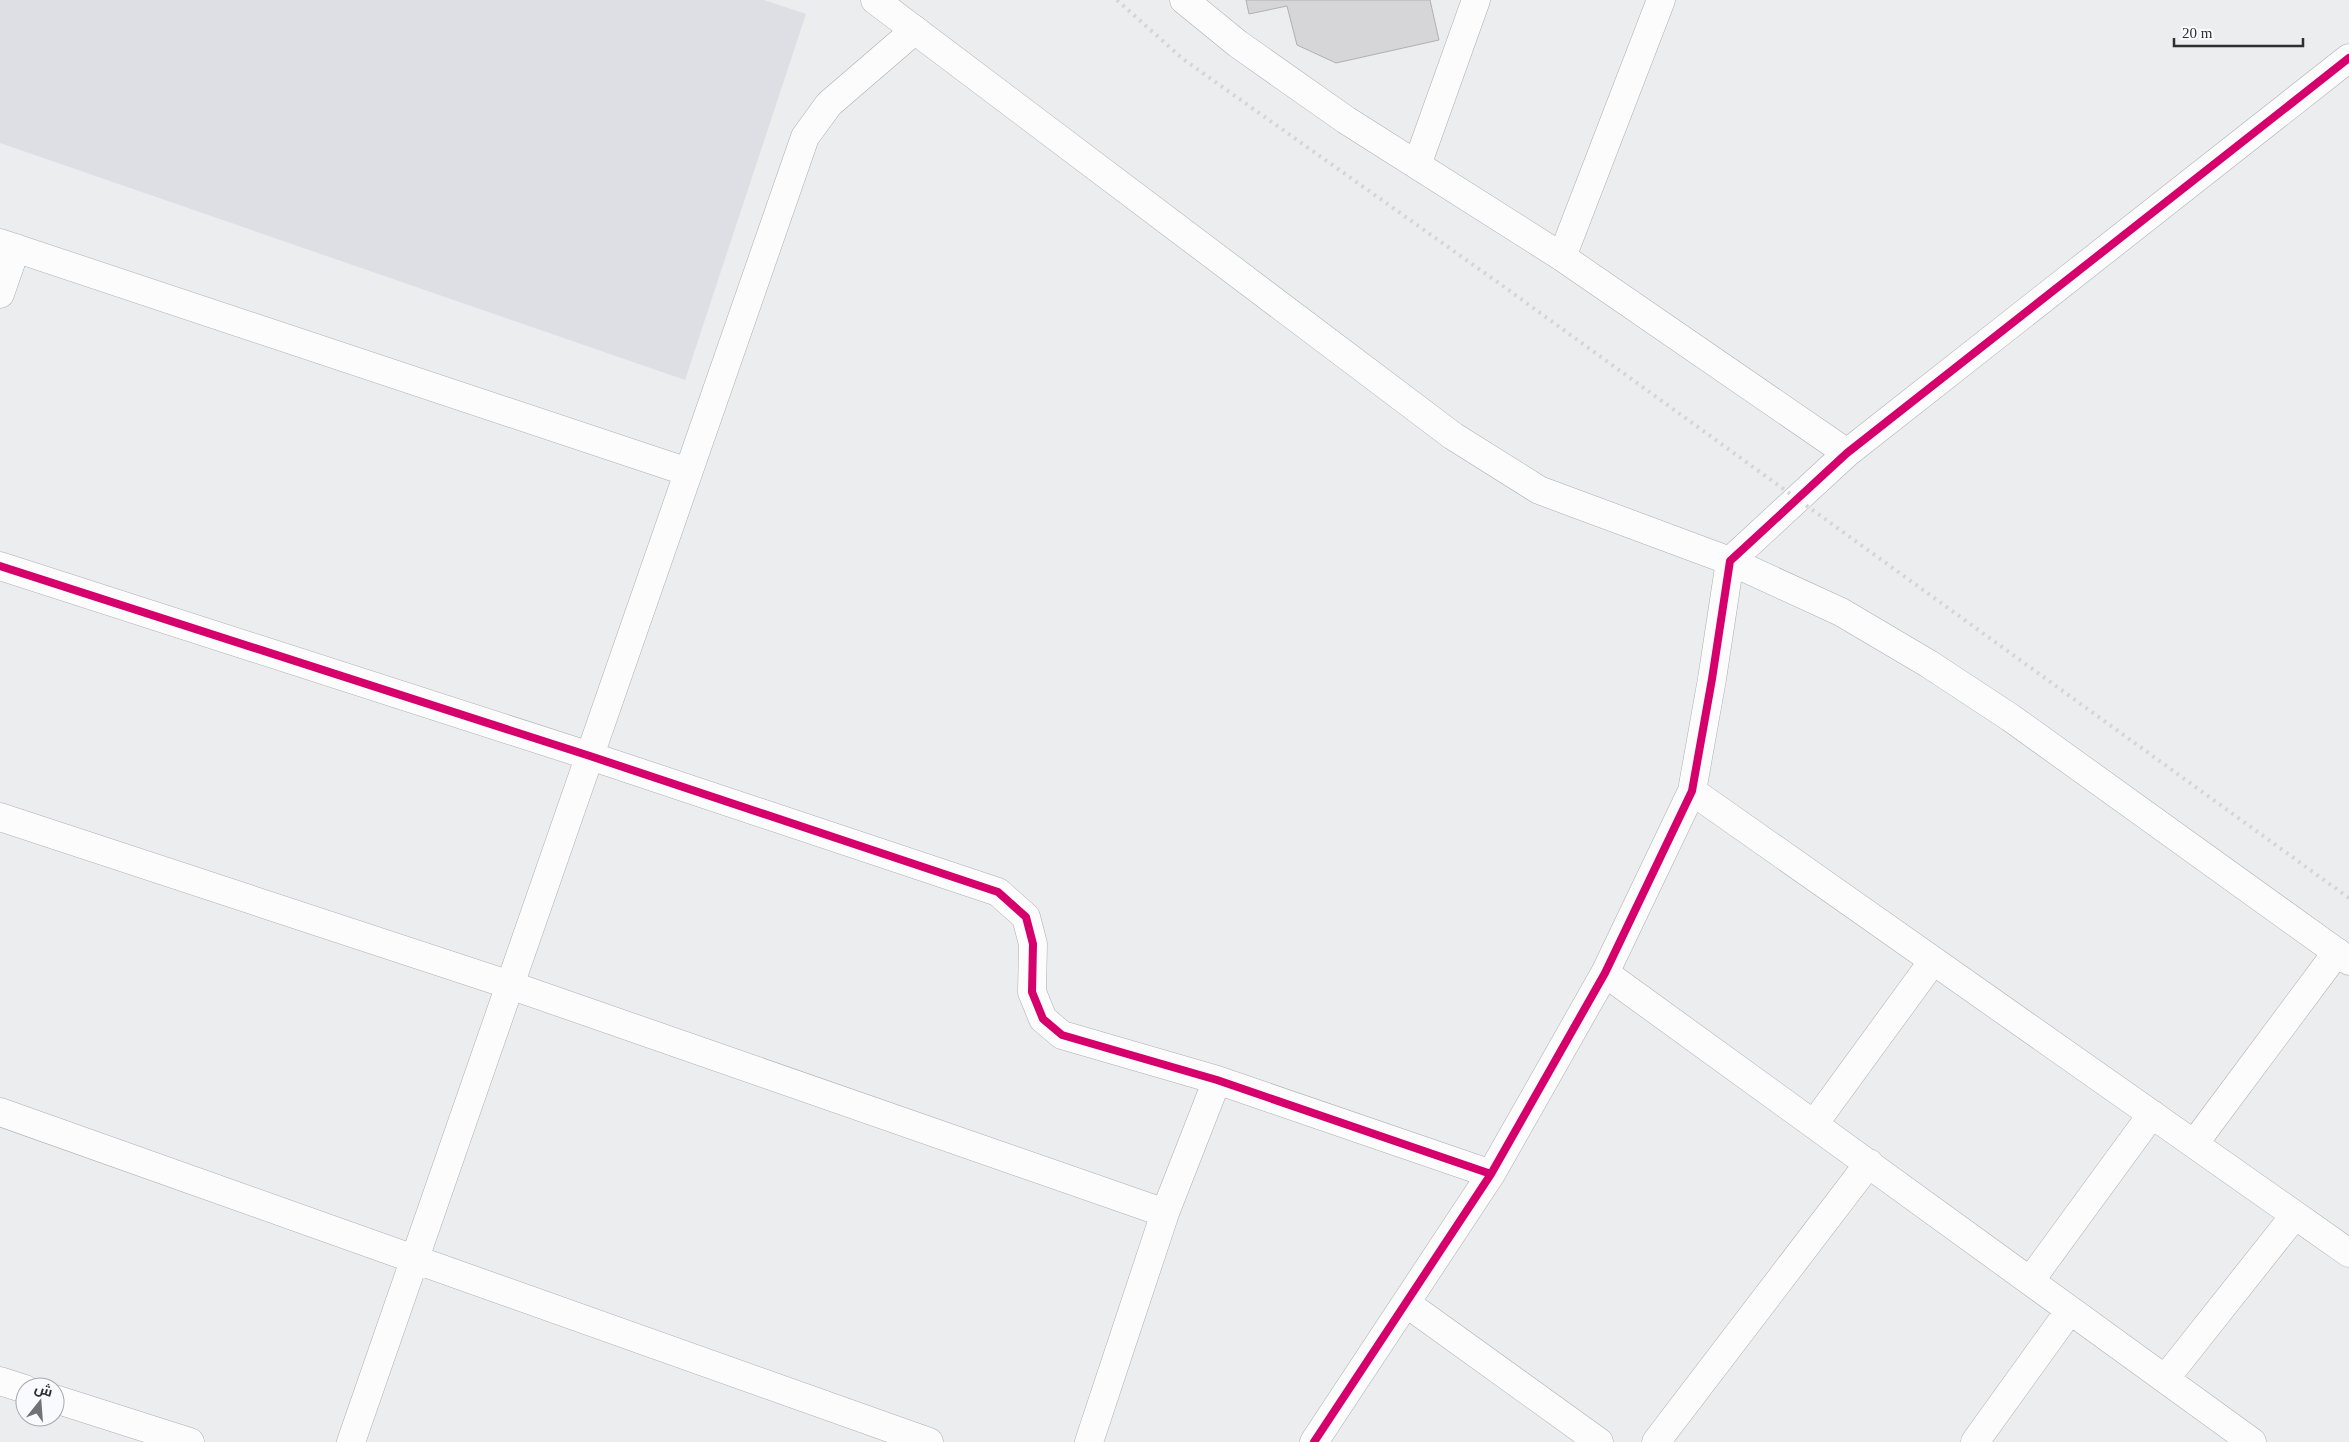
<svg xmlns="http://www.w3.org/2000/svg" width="2349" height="1442" viewBox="0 0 2349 1442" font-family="'Times New Roman',Cairo,serif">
	<rect width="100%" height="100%" fill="#ecedef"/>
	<path fill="#dddfe5" d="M0,0H764L806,14L685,380L0,143Z"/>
	<path fill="#d6d6d8" stroke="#b0b0b1" d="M1246,0H1430L1439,40L1336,63L1297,45L1287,6L1249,14Z"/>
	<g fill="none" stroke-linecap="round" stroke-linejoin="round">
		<defs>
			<path id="minor" d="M1184,0L1238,44L1346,120L1562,257L1847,453
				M1417,165L1476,0
				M0,243L688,472
				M1562,257L1661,0
				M0,294L16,248
				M0,566L590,756L998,892L1026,917L1033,944L1032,992L1043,1019L1062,1035L1217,1080L1491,1174
				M1692,791L2349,1253
				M0,817L510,985L1165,1213
				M1605,973L2252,1442
				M0,1112L929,1442
				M1814,1124L1933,961
				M2194,1144L2337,952
				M2030,1281L2152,1114
				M1406,1303L1599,1442
				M2165,1379L2295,1215
				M0,1381L25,1389
				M55,1399L190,1442
				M351,1442L805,137L829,104L915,30
				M1089,1442L1165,1213L1217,1080
				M1314,1442L1491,1174L1605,973L1692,791L1712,679L1730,561L1847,453L2349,58
				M1656,1442L1869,1163
				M1975,1442L2070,1310"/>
			<path id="major" d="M875,0L1453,436L1539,490L1730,561L1841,612L1929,664L2011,718L2349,961"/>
		</defs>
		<use href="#minor" stroke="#adaeb0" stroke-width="29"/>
		<use href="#major" stroke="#adaeb0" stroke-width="29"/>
		<use href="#minor" stroke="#fcfcfd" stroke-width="28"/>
		<use href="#major" stroke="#fcfcfd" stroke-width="28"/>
		<path stroke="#d4d5d6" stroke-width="4" stroke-dasharray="2.5 5" stroke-linecap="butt" d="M1117,0L1183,59L1496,281L2349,898"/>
		<defs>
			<path id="cycleway" d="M0,566L590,756L998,892L1026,917L1033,944L1032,992L1043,1019L1062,1035L1217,1080L1491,1174
				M1314,1442L1491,1174L1605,973L1692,791L1712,679L1730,561L1847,453L2349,58"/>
		</defs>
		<use href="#cycleway" stroke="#f8fafe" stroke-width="11"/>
		<use href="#cycleway" stroke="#d6006c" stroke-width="8"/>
	</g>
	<g transform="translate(40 1402) rotate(17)"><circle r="24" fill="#f8fafe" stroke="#a7a9ac"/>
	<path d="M0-4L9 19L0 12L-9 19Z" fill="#707273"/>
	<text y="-8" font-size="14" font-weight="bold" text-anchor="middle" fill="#2e2f30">ش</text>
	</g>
	<path d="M2174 38v8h129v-8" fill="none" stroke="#2e2f30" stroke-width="2.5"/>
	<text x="2182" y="38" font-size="15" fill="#2e2f30" stroke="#f8fafe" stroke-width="4" paint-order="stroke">20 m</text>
</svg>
